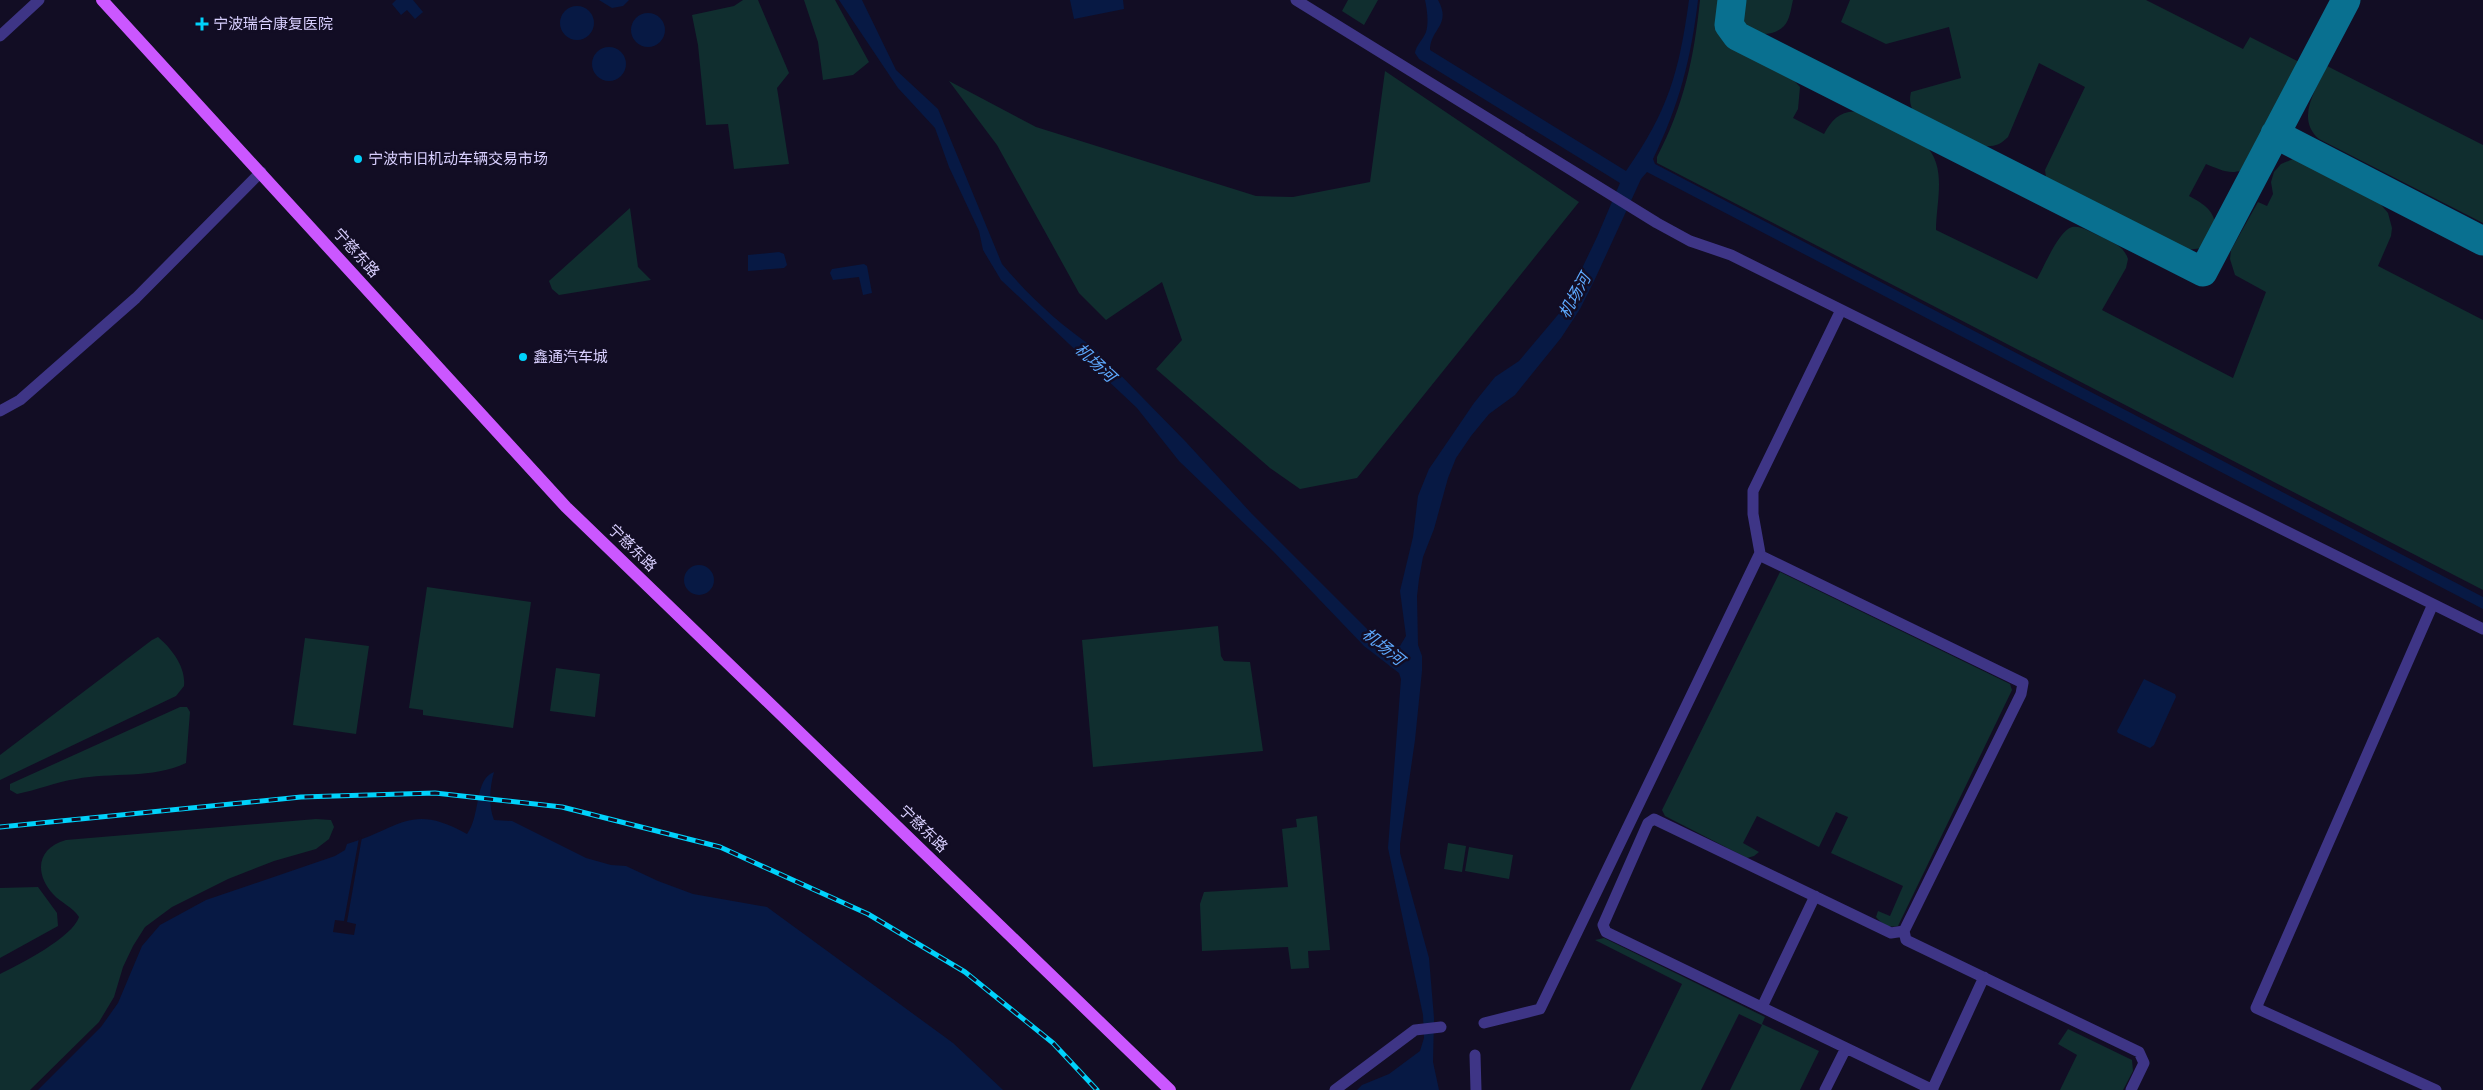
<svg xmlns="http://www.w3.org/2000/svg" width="2483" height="1090" viewBox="0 0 2483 1090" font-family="'Alegreya Sans','Noto Sans SC',sans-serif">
	<rect width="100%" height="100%" fill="#120d24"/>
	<path fill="#102e2f" d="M743,0H758L789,73L777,88L789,164L734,169L728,124L706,125L698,45L692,15L734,6Z
		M804,0H835L869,62L853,75L823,80L818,42Z
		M1348,0H1378L1364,25L1342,11Z
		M1700,0H1720C1710,64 1771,51 1800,87L1798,109L1793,118L1824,134C1832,119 1842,109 1860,112L1924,144C1948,166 1936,201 1936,230L2037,279C2044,267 2059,230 2072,227C2081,225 2094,234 2102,237C2113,243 2124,246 2128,259L2126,268L2102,310L2233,378L2266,292L2235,275L2230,259L2231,250L2258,202L2267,206L2273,194L2271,182L2274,172L2281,164L2293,159L2309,160L2372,194L2388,213L2392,228L2391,236L2378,266L2483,320V590L1657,163V157C1684,105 1694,58 1700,0Z
		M1741,0H1793C1791,8 1790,20 1784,26C1771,39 1742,37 1739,16C1738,11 1740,5 1741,0Z
		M1850,0H2146L2243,49L2250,37L2301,63L2250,165C2235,178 2221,170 2206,164L2189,196C2206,205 2218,213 2215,235L2203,248L2186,250L2054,183L2046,177L2045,170L2085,87L2039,63L2008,137C2000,145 1994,147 1983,146L1915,114C1910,106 1909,101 1911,92L1961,78L1949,27L1886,44L1841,22Z
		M2327,66L2483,145V223L2319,139C2295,118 2316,90 2327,66Z
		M1385,71L1579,202L1357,478L1300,489L1270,468L1156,369L1182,340L1162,282L1106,320L1079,293L997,145L949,81L1036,127L1256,196L1293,197L1370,182Z
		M630,208L638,267L651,280L559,295L552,289L549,281Z
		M1780,572L2010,684L2012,690L1898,926C1888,928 1883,925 1876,917L1878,911L1890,916L1903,886L1831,853L1848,817L1836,812L1819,847L1757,816L1743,843L1759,852L1754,856L1747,858L1665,816L1662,810Z
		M427,587L531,602L513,728L423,715V710L409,708Z
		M1218,626L1221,656L1224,661L1250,662L1263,751L1093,767L1082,640Z
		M158,637C172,649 186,667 184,686L176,696L0,780V755L152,640Z
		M305,638L369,646L356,734L293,725Z
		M556,668L600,674L595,717L550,711Z
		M180,707H187L190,712L186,763C153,779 111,772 76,779C56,782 37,790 17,794L10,790V784Z
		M1317,816L1330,950L1308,951L1309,968L1291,969L1288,947L1202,951L1200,904L1204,892L1288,887L1282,829L1297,827L1296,819Z
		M316,819L331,820L334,827L329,839L316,849L274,861L228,879L172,907L145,927L133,946L123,967L114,997L99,1022L30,1090H0V974C19,965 73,937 79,917C73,907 61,903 53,894C34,873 37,848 66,840Z
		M1448,843L1466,846L1462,872L1444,869Z
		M1469,847L1513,855L1509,879L1465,871Z
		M38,887L57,913L58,926L0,958V888Z
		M1604,938L1765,1017L1762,1024L1819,1051L1800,1090H1730L1762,1025L1739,1014L1701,1090H1630L1682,984L1595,940Z
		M2068,1029L2132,1060L2133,1071L2123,1090H2060L2077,1055L2058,1044Z"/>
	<path fill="#071944" d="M396,0H413L423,12L415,19L407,10L401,15L392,4Z
		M599,0H629L623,6L612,8Z
		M839,0H862L896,70L938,109L1002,264C1029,296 1059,324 1093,347L1186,442L1252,514L1374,636L1392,647L1400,646L1406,636L1400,591L1413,537L1418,496L1429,469L1474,403L1495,377L1519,361L1562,310L1597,237L1620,183L1419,59L1415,53C1416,45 1423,40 1426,32C1429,23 1427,9 1425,0H1438C1452,25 1430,29 1430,50L1626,171C1668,111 1679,73 1689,0H1698C1691,59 1679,106 1653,159L1655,164L2483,597V609L1647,172L1641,179L1595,279L1580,309L1561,338L1515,395L1489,414L1471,436L1456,458L1448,478L1434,529L1423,557L1419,579L1417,596L1418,645L1422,656V671L1415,740L1400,844V853L1429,958L1434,1018L1433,1062L1439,1090H1357L1362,1085L1389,1074L1420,1051L1424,1038L1423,1015L1388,848L1401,679L1399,673L1364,646L1273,551L1179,461L1137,408L1001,280L983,250L979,231L949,167L935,128L898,88Z
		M1070,0H1123L1124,9L1074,19Z
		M560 23a17 17 0 1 1 34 0a17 17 0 1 1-34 0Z
		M631 30a17 17 0 1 1 34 0a17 17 0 1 1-34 0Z
		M592 64a17 17 0 1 1 34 0a17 17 0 1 1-34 0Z
		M779,252L784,254L787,265L784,268L748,271V255Z
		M864,264L867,266L872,293L863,295L859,277L833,280L830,273L832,269Z
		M684 580a15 15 0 1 1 30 0a15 15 0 1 1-30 0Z
		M2144,679L2175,694L2176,697L2154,745L2150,748L2118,733L2117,731Z
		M494,772C490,786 488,805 494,820L512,821L586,858L611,865L626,866L658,881L693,894L767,907L953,1043L1003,1090H38L101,1027L118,1003L142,946L160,925L206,900L335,856L345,850L347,844C400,829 410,802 467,834C481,815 474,779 494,772Z"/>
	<path fill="#120d24" d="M362,837L347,922L356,924L354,935L333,932L335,920L344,921L359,838Z"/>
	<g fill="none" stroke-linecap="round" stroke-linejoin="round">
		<path stroke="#097090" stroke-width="29" d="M1732,0L1729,25L1737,36L2203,272L2346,0
			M2275,134L2483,241"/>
		<path stroke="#3e3586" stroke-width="11" d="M1296,0L1657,223L1690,241L1731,255L2483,629
			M0,36L39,0
			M0,411L20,400L136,298L261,172
			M1759,555L2023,683L2021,694L1904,931L1906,940L2139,1052L2144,1063L2131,1090
			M2433,604L2256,1008L2436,1090
			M1904,931L1891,933L1654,819L1648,823L1603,925L1606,932L1933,1090
			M1762,1007L1815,896
			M1484,1023L1540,1009L1760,553L1753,514V491L1841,310
			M1475,1055L1476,1090
			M1335,1090L1415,1030L1441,1027
			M1825,1090L1846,1048
			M1932,1090L1984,977"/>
		<path stroke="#cb57ff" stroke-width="12" d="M102,0L566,507L1170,1090"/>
		<defs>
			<path id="rail" d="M0,827L301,797L435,793L562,807L720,847L868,914L965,972L1053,1043L1097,1090"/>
		</defs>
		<use href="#rail" stroke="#00d2fb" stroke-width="5"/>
		<use href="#rail" stroke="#120d24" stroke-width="3" stroke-dasharray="9" stroke-linecap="butt"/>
	</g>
	<g fill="#00d2fb" stroke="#120d24" stroke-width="2">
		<path d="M199.5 16.5h5v5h5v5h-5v5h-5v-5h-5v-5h5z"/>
		<circle cx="358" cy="159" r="5"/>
		<circle cx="523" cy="357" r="5"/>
	</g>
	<g text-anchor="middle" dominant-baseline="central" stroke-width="5" stroke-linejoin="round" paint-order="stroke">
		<g font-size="15" fill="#d9d0ff" stroke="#120d24" text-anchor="start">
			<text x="213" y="24">宁波瑞合康复医院</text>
			<text x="368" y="159">宁波市旧机动车辆交易市场</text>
			<text x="533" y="357">鑫通汽车城</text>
		</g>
		<g font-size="15" fill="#d9d0ff" stroke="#120d24">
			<text transform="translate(356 253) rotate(48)">宁慈东路</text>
			<text transform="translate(632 548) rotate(44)">宁慈东路</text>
			<text transform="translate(923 829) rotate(44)">宁慈东路</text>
		</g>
		<g font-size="16" font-style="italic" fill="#5eaaff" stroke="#120d24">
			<text transform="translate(1575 296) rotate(-61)">机场河</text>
			<text transform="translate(1095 363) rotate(43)">机场河</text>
			<text transform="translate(1383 647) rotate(39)">机场河</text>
		</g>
	</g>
</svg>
